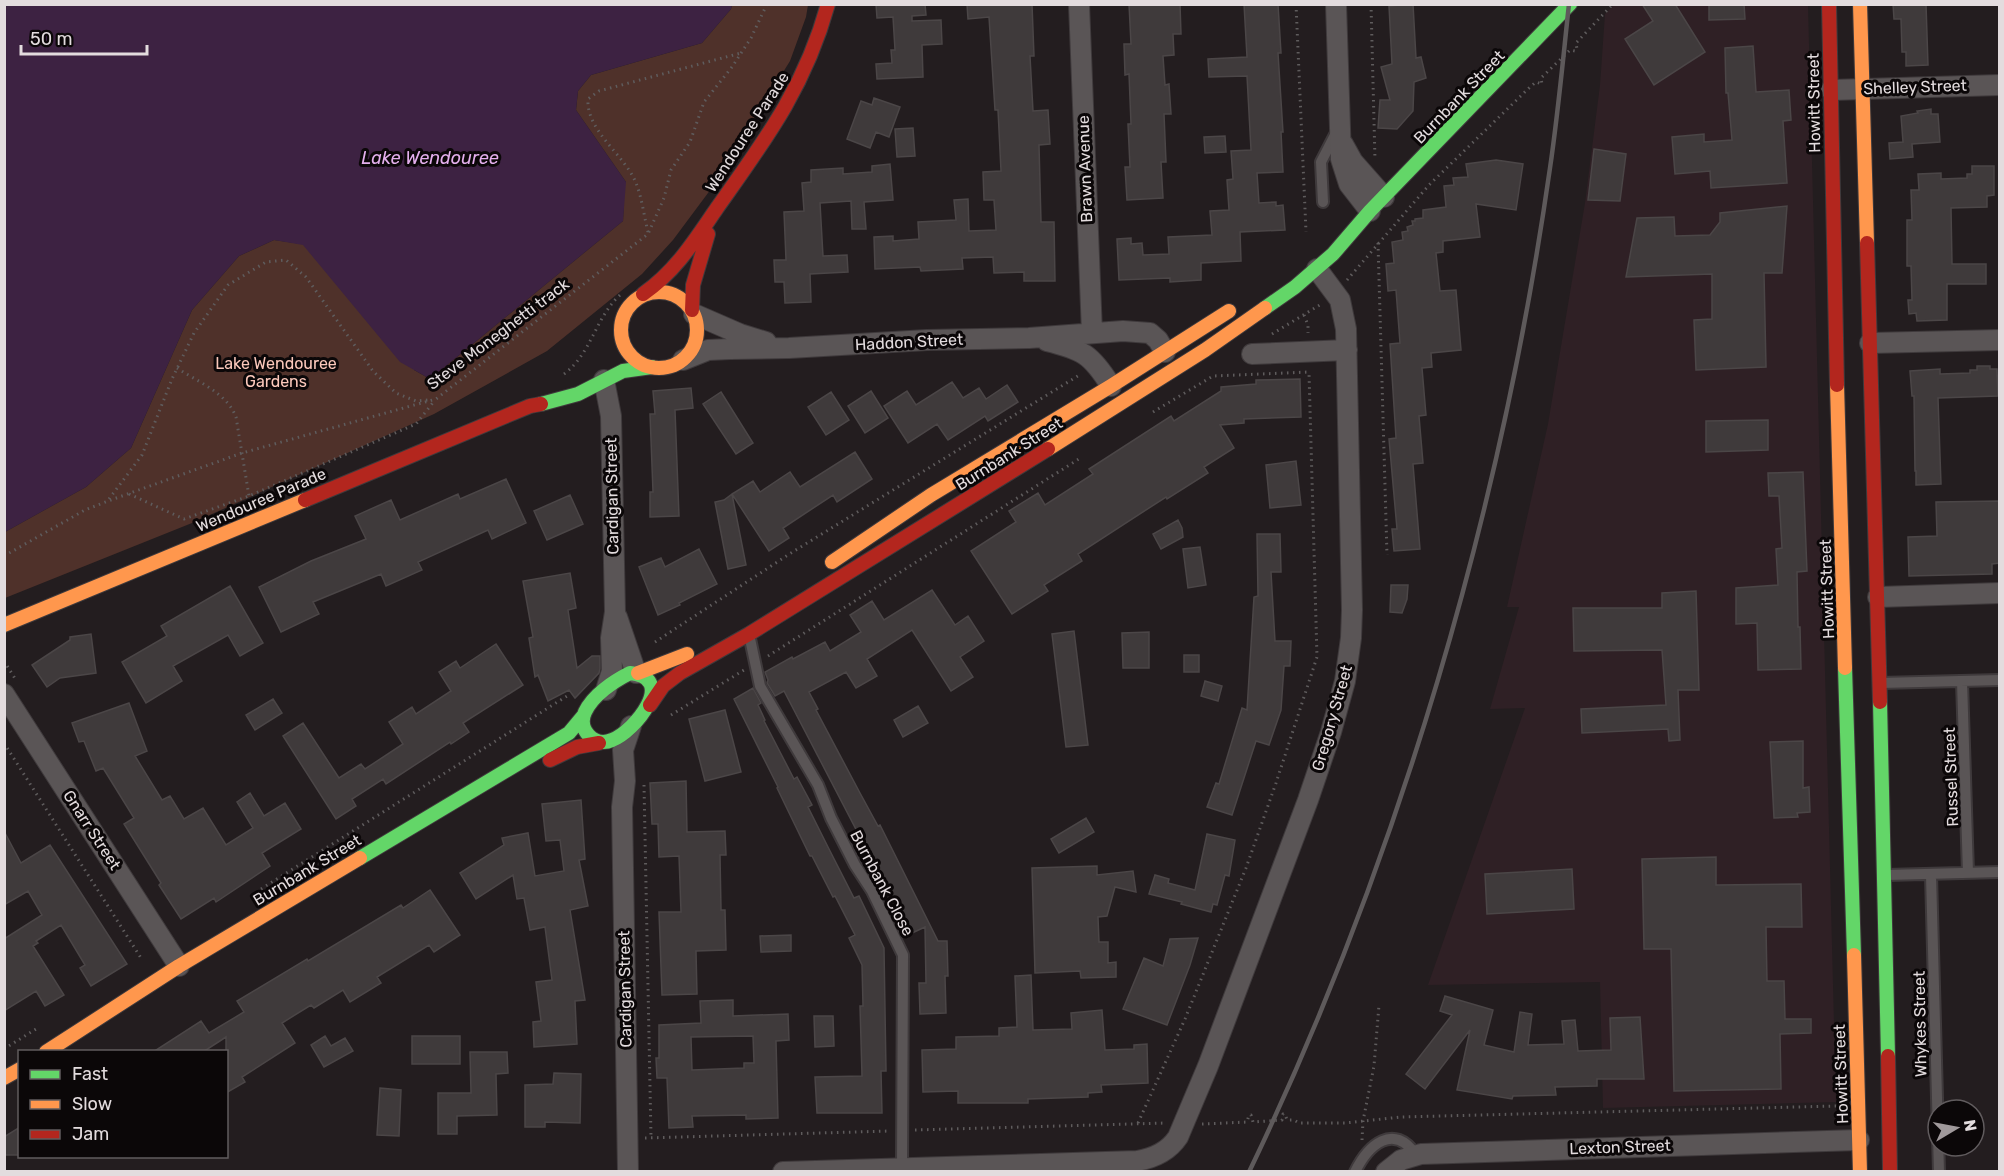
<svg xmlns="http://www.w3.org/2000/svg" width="2004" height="1176" viewBox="0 0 2004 1176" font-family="Rubik,sans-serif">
	<rect width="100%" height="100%" fill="#231d1f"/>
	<path fill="#2f2025" d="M1615,4L1808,5L1836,1102L1603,1108L1600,982L1428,985L1525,708L1490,709L1519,607H1507L1548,424L1585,203L1600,85L1605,14Z"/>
	<path fill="#4f312a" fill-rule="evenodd" d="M732,5H808L806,17L790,61L708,193L673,240L642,274L547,351L434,414L192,523L5,598V532L86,487L131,448L192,310L239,256L274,240L301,244L626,182L576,110L578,91L591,75L702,43L731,9ZM624,201L623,221L430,379L414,370Z"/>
	<path fill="#3d2242" d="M5,4H732V5L731,9L702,43L591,75L578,91L576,110L626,182L623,221L430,379L400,362L303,245L274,240L239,256L192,310L131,448L86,487L5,532Z"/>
	<path fill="#3f3a3b" stroke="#4b4647" stroke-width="1.5" fill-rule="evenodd" d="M876,4H925L926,15L912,16V21L941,20L942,44L922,45L923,77L877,79L876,64L892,63L891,50H895L893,17L877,18Z
		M967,4H1032L1034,56H1030L1033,111L1048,110L1050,144L1039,145L1041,222H1054L1055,281H1024V272L994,273L993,257L962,258L963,269L921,271L920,267L875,269L874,237L893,236V241L919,239L918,222L956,220L954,200L968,199L969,231L996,230L994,200H984L983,172L1001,171L998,110H995L989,17L968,19Z
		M1129,4H1180L1181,34H1173L1174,55L1163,56L1165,85L1169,84L1171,114H1164L1166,162H1161L1163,198L1127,200L1125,167H1130L1128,124H1131L1129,74L1125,75L1124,44H1131Z
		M1244,4H1278L1281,53H1278L1283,132H1281L1283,172L1257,173L1259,203L1276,202V206L1283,205L1285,230L1240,232L1241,261L1201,263V280L1170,282V278L1119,280L1117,239L1131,238V244L1142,243L1143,255L1169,254L1168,237L1212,235L1210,211L1229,210L1227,180L1233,179L1231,151L1251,150L1247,76L1209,77L1208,59L1247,57Z
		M1413,4L1416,58L1421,57L1426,78L1414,82L1413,111L1397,129L1378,128L1380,100H1390L1381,67L1392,64L1389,6Z
		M1642,4H1675L1705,52L1654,85L1625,39L1653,21Z
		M1709,4H1744L1745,19L1709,20Z
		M1893,4H1926L1928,65L1906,66V52H1902L1901,19H1894Z
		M1753,46L1756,92L1789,90L1791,120L1783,121L1787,183L1711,188L1710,171L1675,174L1672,137L1704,134V142L1732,140L1728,93H1726L1725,48Z
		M874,98L900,107L889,137L876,132L870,148L847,139L861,101L872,105Z
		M1931,109V114H1938L1940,142L1912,144L1913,157L1890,159L1889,143L1903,142L1901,116L1918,113L1917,111Z
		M913,128L915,156L897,157L895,129Z
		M1225,136L1226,152L1205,153L1204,137Z
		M1594,149L1626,154L1620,201L1588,200Z
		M1496,160L1523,164L1516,210L1476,204L1480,237L1443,241V252L1436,253L1440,291L1456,290L1461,350L1431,353L1432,367L1422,368L1426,415L1419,416L1423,463L1413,464L1420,549L1394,551L1392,529H1397L1389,439L1396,438L1390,344L1400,343L1396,290L1388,291L1386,264L1394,263L1392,242L1403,240L1402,232L1408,231L1407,227L1413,225L1412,221H1415V219L1423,218V210L1446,207L1444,186L1454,185L1453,178L1468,177L1466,164Z
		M890,164L893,200L864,202L866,229H852L851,201L820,203L823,256L847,255L848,272L810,274L811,302L785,303L784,282H775L774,260H786L784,212L804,211L802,183L811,182V170L843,168V174L872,172V166Z
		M1972,166H1994V195L1987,196V207L1951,208L1952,264H1986V284H1947V320L1917,321L1916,313L1909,314L1908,300H1912L1911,266H1907V220H1912L1911,190H1919L1918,174L1941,173V179L1967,178V174H1972Z
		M1787,206L1782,273H1764L1766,367L1696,370L1694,320L1712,319V274L1626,277L1637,218L1674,217L1675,236L1710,235L1720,222V213Z
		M1977,366H1990V369H1997L1998,396L1938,398L1941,484L1916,485V471H1915L1914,396H1912L1910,371L1940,369V374L1970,373V370H1977Z
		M1300,379L1301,417L1244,419V423L1220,425L1234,448L1204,467L1208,473L1167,499L1166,497L1078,554L1082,561L1044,585L1048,591L1012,614L971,551L1016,522L1009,511L1038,493L1045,505L1093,474L1089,469L1171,416L1174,421L1221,391V387L1256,384V380Z
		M952,382L963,398L979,388L986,399L1007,385L1018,402L988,421L985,416L948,440L937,424L908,443L884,406L907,391L916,405Z
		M691,388L693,408L675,410L679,516L650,517V492H653L650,414H655L653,391Z
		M871,391L888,418L865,433L848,406Z
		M721,392L753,443L736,454L703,404Z
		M831,392L849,420L826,435L808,407Z
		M1768,420V450L1706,452V421Z
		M855,452L872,479L837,502L833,495L783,528L789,538L769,551L732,494L753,481L760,492L790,472L800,487Z
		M1296,461L1301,505L1270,508L1266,465Z
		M1803,472L1807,571L1797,572L1798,627H1800L1801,669L1758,670L1757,623L1736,624V588L1778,585L1776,549L1782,548L1779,496H1769L1768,473Z
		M506,479L526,523L492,539L488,530L418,562L422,570L386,586L381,574L313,602L319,614L281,632L259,587L311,561L366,539L355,516L391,500L400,520L458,494L460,499Z
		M732,494L746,565L728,569L715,502L724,500Z
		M570,495L583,524L547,540L534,511Z
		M2000,501V563L1992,564V574L1909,576L1908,537L1937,536L1936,502Z
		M1178,520L1182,528L1183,537L1161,549L1153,534Z
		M1257,534H1280L1281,572H1271L1275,641H1291L1290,666H1284L1281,710L1269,745L1256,741L1232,815L1207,807L1216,783L1219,784L1242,708L1247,710L1254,597L1258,596Z
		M1200,547L1206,585L1188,588L1183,549Z
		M699,549L717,584L679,603L680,605L658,615L639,567L661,558L665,567Z
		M570,573L576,608L568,610L577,668L592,656H600V669L599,673L575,698L569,690L548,701L538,675L535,677L529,638L533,637L523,581Z
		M1391,585H1408L1407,599L1402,613L1390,612Z
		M230,586L263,643L240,656L228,635L173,666L182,681L146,703L122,662L167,636L161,626Z
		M932,590L955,625L968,616L984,641L960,657L973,677L951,691L912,630L867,659L877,676L856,688L846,672L809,692L818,709L816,710L860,793L878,826L880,825L938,941H947L948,976H945L946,1013L920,1014L919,983H926L925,927L910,934L898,912L901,911L875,861L873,862L784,691L775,696L767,683L768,680L765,672L792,657L793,659L825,642L830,651L861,632L850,615L872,601L884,620Z
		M1696,591L1699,690H1678L1680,740L1669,741L1668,729L1582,733L1581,709L1666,705L1662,650L1574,651L1573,608H1662V593Z
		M1074,631L1088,745L1066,747L1052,634Z
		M1149,632V668H1123L1122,633Z
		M91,634L96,673L60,678L47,687L32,665L70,640V637Z
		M496,644L523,685L463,723L469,732L451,744L450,742L386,784L383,779L352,799L356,806L336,819L283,736L303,723L339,778L361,764L365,769L403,744L389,722L412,707L416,714L451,691L439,672L456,661L460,668Z
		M1184,655H1199V672H1184Z
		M1205,681L1222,686L1218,701L1201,696Z
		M753,688L761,703L758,705L765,720L764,721L794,779L797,777L812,805L808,807L828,847L854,898L859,896L884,948L886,1071H881L882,1113H817L815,1077L862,1076L860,1006H863L862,965L849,938L855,935L835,896L833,897L812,856H810L777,788L778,787L734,699Z
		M273,699L282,713L255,730L246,715Z
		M129,703L147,751L135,756L162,800L170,796L184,819L203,808L226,845L253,828L237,802L250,793L264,816L285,803L301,829L262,853L270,866L216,902L214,898L181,919L159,885L161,883L124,824L134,818L103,768L96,771L84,741L79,742L72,723Z
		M918,706L928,723L903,737L894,720Z
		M725,710L741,772L705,781L689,719Z
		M1803,741V788L1809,787L1810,812L1797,813L1798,817L1774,818L1770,742Z
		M686,781L687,832L725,831L726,855H720L721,910H725L726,950L696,951L697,994L662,995L659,912H681L679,856L659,857L658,824H652L650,783Z
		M581,800L585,859L579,860L588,906L570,910L585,1000L575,1001L577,1044L534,1047L533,1022L541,1021L536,982L552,980L545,927L530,930L524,898L517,899L513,875L476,899L460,873L504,845L502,838L528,833L535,876L564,871L560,840L546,841L542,804Z
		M1086,818L1094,832L1059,853L1051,839Z
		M4,831L21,863L50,845L127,964L91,986L80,968L85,965L61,925L36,941L38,943L33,946L64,995L45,1006L36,991L4,1011V939L42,915L28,891L4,905Z
		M1207,834L1235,840L1229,876L1225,875L1217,905L1213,904L1211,912L1181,904L1182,902L1149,894L1155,875L1169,879L1168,883L1195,890Z
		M1716,857V885L1801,884L1802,927H1766L1767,981H1784L1785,1019H1811V1033L1780,1034L1781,1089L1674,1091L1671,949H1644L1642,859Z
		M1097,866V875L1133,871L1136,892L1115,887L1107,916L1098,917L1099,942H1108V963L1116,962V977L1081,978L1080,971L1035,973L1032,868Z
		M1572,869L1574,909L1487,914L1485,874Z
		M430,890L460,935L434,952L429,945L377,977L381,983L350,1002L343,990L314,1008L311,1005L282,1023L295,1043L242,1077L245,1082L226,1093V1037L203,1052H153L201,1021L209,1033L244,1012L237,1001L307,959L308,961L401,905L403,908Z
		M791,935V951L761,952L760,936Z
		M1198,938L1190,965L1167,1025L1123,1009L1144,958L1163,966L1170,939Z
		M1031,975L1033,1030L1072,1029L1071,1013L1102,1010L1105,1050L1134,1049V1045L1147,1044L1148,1083L1101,1085L1102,1092L1088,1093V1097L1028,1099V1103H958V1091L923,1092L922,1050L956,1049V1037L999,1036V1028L1017,1027L1015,976Z
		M1445,996L1493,1010L1484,1045L1514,1052L1520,1012L1532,1014L1528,1045L1564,1044L1562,1021L1575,1020L1578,1051L1611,1050L1610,1018L1640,1017L1644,1079H1597V1086L1555,1087L1556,1095L1513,1096L1512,1099L1457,1090L1470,1030L1425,1089L1406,1074L1452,1015L1440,1011Z
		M733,1000V1016L788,1014L789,1040L776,1041L778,1118L746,1119V1115L692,1116L693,1127L669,1128L667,1078H657L656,1058H659V1025L701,1023L700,1001ZM753,1036L754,1063H744V1068L692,1070L691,1037Z
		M814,1016H833L834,1046L815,1047Z
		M325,1036L331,1046L345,1038L353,1051L324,1067L311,1045Z
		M412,1036H460V1064H412Z
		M470,1052H507L508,1073L496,1074L497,1115L457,1116V1134H438V1093H471Z
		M554,1073L581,1074L580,1123L545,1122V1127H525V1085L553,1084Z
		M380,1088L401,1090L399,1136L377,1135Z
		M20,1127V1155H4V1137Z"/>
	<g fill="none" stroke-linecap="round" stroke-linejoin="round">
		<defs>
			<path id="lane" d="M1323,202L1321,162L1337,131
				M749,634L760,686L818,785L831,818L855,865L872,891L903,955L902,1167
				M1962,681L1968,873
				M1880,683L2000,680
				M1886,875L2000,872
				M1931,875L1939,1172
				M1355,1172C1368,1145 1394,1122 1416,1155"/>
			<path id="street" d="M1079,4L1092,333
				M1336,4L1341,159L1349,184L1370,211
				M1831,90L2000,85
				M1343,144L1353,162L1384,197
				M694,314L740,334L766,342
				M1047,341C1083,350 1091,354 1111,386
				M1870,343L2000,340
				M1252,354L1347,350
				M683,360L708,350L730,349L789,348L927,340L1029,338L1123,331L1150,333L1158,340L1165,352
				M604,380L611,416L615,612L611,638L612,671L606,690
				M1878,597L2000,593
				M617,617L636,673
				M4,694L179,966
				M628,1172L622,807L625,781L623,750L631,726
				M783,1172L1137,1161C1154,1158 1168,1152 1178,1137L1208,1066L1308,800L1331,732L1345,681L1351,638L1352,610L1346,329L1340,300L1317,269
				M1386,1172L1401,1160L1421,1154L1859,1140"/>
			<path id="fast" d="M1265,308L1295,287L1333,254L1370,211L1570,4
				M541,404L578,394L623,371L652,367
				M1845,668L1854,955
				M630,673C678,678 635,731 612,740C594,748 577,729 585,712C593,695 614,681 630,673Z
				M1880,702L1888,1056
				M360,858L569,733L584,715"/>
			<path id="slow" d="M1860,4L1867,243
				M621 330a38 38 0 1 1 76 0a38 38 0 1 1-76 0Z
				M1837,385L1845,668
				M1048,449L1205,350L1265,308
				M832,562L931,495L1111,386L1229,311
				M4,625L305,500
				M638,673L687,654
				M1854,955L1860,1172
				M46,1052L179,966L360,858
				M4,1078L20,1069"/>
			<path id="jam" d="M1829,4L1837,385
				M1867,243L1880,702
				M643,294C676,271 695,240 717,208C766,139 805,87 828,4
				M692,310L693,285L708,234
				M305,500L530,406L541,404
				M650,705L663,686L680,673L749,634L1048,449
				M550,760L577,747L599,743
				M1888,1056L1890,1172"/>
		</defs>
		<use href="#lane" stroke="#3f3a3c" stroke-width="14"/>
		<use href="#street" stroke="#3f3a3c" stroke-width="22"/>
		<use href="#fast" stroke="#3f3a3c" stroke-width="16"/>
		<use href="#slow" stroke="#3f3a3c" stroke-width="16"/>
		<use href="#jam" stroke="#3f3a3c" stroke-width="16"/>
		<path stroke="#5f5c5d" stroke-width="3" stroke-dasharray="1.5 4.5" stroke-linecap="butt" d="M1296,4L1306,232
			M1371,4L1375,160
			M648,232C644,216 642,198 636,183C625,155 586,131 588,99L599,91L741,53
			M1378,243L1387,555
			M1347,280L1429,185L1530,87L1536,82L1542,84L1541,78L1570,50L1575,51L1577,49L1576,43L1613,4
			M1304,315L1308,325V333
			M1272,334L1323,303
			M177,368C198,382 227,393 236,417L249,496
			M564,374C592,353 595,318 620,295
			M1153,412L1213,376L1309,372
			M129,494L184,519L249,496L416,424L435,400
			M109,499L142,455L172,379L194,333L228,285L266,262L286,260L306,277L373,371L396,393L416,401L428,400
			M4,556L85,510L108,501L242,453L436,399L648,234L664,198L671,170L690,142L704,102L732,67L751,38L767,4
			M655,642L791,553L1081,374
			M768,656L1082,457
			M4,661L16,680
			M671,715L744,670
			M4,743L141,958
			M644,785L651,1137
			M261,889L567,696
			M4,1049L36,1029
			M1138,1123L1185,1019L1246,868L1276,783L1317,657L1309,373
			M1202,1124L1247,1122L1249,1115H1251L1253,1122L1282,1120L1283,1114H1285L1287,1120H1294L1299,1123H1345L1401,1117L1836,1106
			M915,1130L1166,1123
			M645,1138L890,1131
			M1362,1140L1363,1121L1374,1066L1379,1005"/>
		<use href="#lane" stroke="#5a5556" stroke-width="10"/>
		<use href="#street" stroke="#5a5556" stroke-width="20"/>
		<use href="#fast" stroke="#63d668" stroke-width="14"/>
		<use href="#slow" stroke="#ff974d" stroke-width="14"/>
		<use href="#jam" stroke="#b3261e" stroke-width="14"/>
		<path stroke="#5e5a5b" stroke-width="4.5" d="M1249,1172C1399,860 1501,511 1550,168C1558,114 1563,59 1569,4"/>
	</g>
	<g text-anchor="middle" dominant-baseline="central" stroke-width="6" stroke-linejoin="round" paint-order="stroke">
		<g font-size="16" fill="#e3dcde" stroke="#0b0708">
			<text transform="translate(1915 87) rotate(-2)">Shelley Street</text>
			<text transform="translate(1459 97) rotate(-46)">Burnbank Street</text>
			<text transform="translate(1814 103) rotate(-91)">Howitt Street</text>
			<text transform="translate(747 132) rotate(-57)">Wendouree Parade</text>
			<text transform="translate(1085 169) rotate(-92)">Brawn Avenue</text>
			<text transform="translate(498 334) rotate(-37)">Steve Moneghetti track</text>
			<text transform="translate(909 342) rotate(-3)">Haddon Street</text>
			<text transform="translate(1009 454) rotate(-32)">Burnbank Street</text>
			<text transform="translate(612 496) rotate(-91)">Cardigan Street</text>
			<text transform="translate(261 500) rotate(-23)">Wendouree Parade</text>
			<text transform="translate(1827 589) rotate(-92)">Howitt Street</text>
			<text transform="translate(1332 718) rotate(-74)">Gregory Street</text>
			<text transform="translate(1951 777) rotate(-92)">Russel Street</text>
			<text transform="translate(92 830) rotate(57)">Gnarr Street</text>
			<text transform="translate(307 870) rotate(-31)">Burnbank Street</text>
			<text transform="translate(882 883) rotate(62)">Burnbank Close</text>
			<text transform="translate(625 989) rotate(-91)">Cardigan Street</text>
			<text transform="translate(1920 1024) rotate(-91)">Whykes Street</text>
			<text transform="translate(1841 1074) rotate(-92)">Howitt Street</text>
			<text transform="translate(1620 1147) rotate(-2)">Lexton Street</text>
		</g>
		<g font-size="16" fill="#fbc8bb" stroke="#0b0708">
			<text x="276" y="363">Lake Wendouree<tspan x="276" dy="18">Gardens</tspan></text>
		</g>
		<g font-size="18" font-style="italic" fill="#e4afed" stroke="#0b0708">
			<text x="430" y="158">Lake Wendouree</text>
		</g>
	</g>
	<rect width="2004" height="1176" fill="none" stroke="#e3dcde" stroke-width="12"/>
	<rect x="18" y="1050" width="210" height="108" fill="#0b0708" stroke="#615c5e" stroke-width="1.5"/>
	<rect x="30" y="1070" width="30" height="9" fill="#63d668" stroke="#615c5e" stroke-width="1.5"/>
	<text x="72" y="1080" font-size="18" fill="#e3dcde">Fast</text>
	<rect x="30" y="1100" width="30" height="9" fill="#ff974d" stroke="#615c5e" stroke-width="1.5"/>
	<text x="72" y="1110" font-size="18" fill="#e3dcde">Slow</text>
	<rect x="30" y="1130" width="30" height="9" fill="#b3261e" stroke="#615c5e" stroke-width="1.5"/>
	<text x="72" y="1140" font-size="18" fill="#e3dcde">Jam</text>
	<g transform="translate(1956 1128) rotate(80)"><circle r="28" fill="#0b0708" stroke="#615c5e" stroke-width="1.5"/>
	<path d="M0-4.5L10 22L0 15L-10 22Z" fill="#a0999b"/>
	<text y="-9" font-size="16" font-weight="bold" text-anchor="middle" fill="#e3dcde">N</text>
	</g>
	<path d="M21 45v9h126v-9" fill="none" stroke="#e3dcde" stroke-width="3"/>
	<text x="30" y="45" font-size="18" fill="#e3dcde" stroke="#0b0708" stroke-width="4.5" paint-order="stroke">50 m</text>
</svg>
